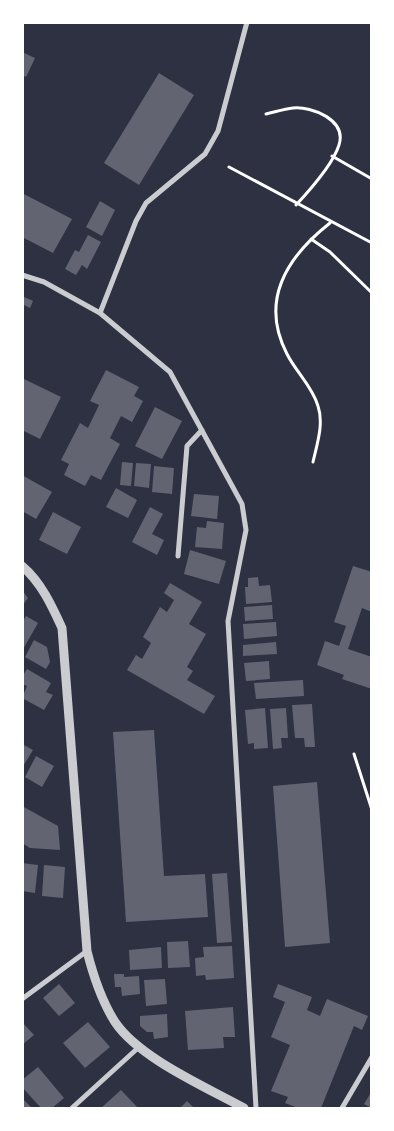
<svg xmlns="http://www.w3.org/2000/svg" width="394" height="1131" viewBox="0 0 394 1131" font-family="Quicksand,sans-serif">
	<rect width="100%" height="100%" fill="#2d3142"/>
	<path fill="#626471" d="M22,52L35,58L26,77L22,75Z
		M159,73L194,95L139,185L104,163Z
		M22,193L72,219L53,253L22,237Z
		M100,201L115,210L102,236L86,227Z
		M88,235L101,242L87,269L82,265L76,275L65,269L75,250L79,252Z
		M22,296L33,301L30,308L22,304Z
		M106,370L139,387L134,396L143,401L132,422L121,416L110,438L120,444L101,480L91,475L85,486L64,475L69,464L61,460L80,423L88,428L99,405L90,401Z
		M22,378L61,397L40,439L22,430Z
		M155,407L182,421L162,459L135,446Z
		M122,462L133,463L131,486L120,485Z
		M136,463L151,464L149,488L134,486Z
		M154,466L174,468L172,494L152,492Z
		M22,475L52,492L36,519L22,511Z
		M116,488L137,500L128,518L106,507Z
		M194,494L219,496L217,519L191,516Z
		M150,507L163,514L152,534L164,540L157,555L132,542Z
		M53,512L81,527L67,554L39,540Z
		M207,521L224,523L222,549L195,547L197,527L206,528Z
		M190,550L226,561L219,584L184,574Z
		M353,566L372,572V612L362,608L348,649L372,657V689L342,679L344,675L317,665L325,641L339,646L346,626L334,622Z
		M258,577L259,586L270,585L272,602L246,604L245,587H248V578Z
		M170,583L202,602L189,624L206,634L187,667L193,671L187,680L215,696L204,714L127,670L136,655L142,659L151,643L143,637L160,607L167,612L174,600L164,593Z
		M22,590L28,598L22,606Z
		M272,605L273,619L245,621L244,607Z
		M26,616L38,623L22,651V623Z
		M276,622L277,636L244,639L243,624Z
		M34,640L47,647L50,662L46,669L25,657Z
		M276,642L277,654L243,656V645Z
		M269,661L270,679L246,681L244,663Z
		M27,669L51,683L46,692L53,695L44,710L22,698L27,686L22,684V677Z
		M303,680L304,696L256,699L254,683Z
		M312,704L315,747H305L304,738H295L292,705Z
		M265,708L268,748L254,749V743L248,744L245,710Z
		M286,708L288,738H281L282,748L273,749L270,709Z
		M154,730L164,876L205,874L208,917L126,922L113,732Z
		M22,744L33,750L22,768Z
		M36,756L54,766L42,787L25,777Z
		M317,782L330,943L285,947L273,786Z
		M22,806L58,826L60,850L30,848L22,843Z
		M22,863L38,865L35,893L22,891Z
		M44,865L65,867L63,898L42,896Z
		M227,873L232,942L217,943L212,874Z
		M188,941L190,967L168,968L167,942Z
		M232,946L234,978L206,980L205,975L196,976L195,958L204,957L203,947Z
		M161,947L162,968L130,970L129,950Z
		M114,974H124V977L139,976L140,994L122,996L121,987H115Z
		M165,979L167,1004L146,1006L144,980Z
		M59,984L75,1003L59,1016L43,998Z
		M278,984L312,997L307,1010L320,1016L327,999L368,1016L362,1030L354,1026L321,1108H298L285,1103L288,1097L271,1091L290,1045L271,1037L285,1002L273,997Z
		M233,1007L235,1037H223L224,1048L188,1050L185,1011Z
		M167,1014L168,1037L154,1039L153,1032H147L140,1026V1016Z
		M22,1022L34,1035L22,1045Z
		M88,1022L110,1047L85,1068L63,1043Z
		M38,1067L64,1098L52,1108H41L22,1087V1080Z
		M121,1090L138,1108H101Z
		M372,1091V1108H371L364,1104Z
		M22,1098L32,1108H22Z
		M187,1101L194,1108H180Z"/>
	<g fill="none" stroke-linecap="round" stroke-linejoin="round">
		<path stroke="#fff" stroke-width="3" d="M266,114C275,112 284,109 293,108C312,106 347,120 339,145C333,164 310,190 296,205
			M332,156L372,179
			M229,167L372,243
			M311,239L330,252L372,293
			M313,462C317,444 324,424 318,406C312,386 296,372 287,354C259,300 288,256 330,223
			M354,754L372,810"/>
		<path stroke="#caccd0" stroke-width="5" d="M22,275L44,282L100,313L170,372L242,504L246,530L228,621L256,1108
			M100,313L136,221L146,203L205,154L218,131L247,22
			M178,556L187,446L202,430
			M22,999L87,951
			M72,1108L139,1047
			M342,1108L372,1057"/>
		<path stroke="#caccd0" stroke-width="9" d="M22,566C41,582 52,606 62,628L87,951C93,975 101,1000 115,1022C139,1058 206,1087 244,1108"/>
	</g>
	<rect width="394" height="1131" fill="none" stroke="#ffffff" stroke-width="48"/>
</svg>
